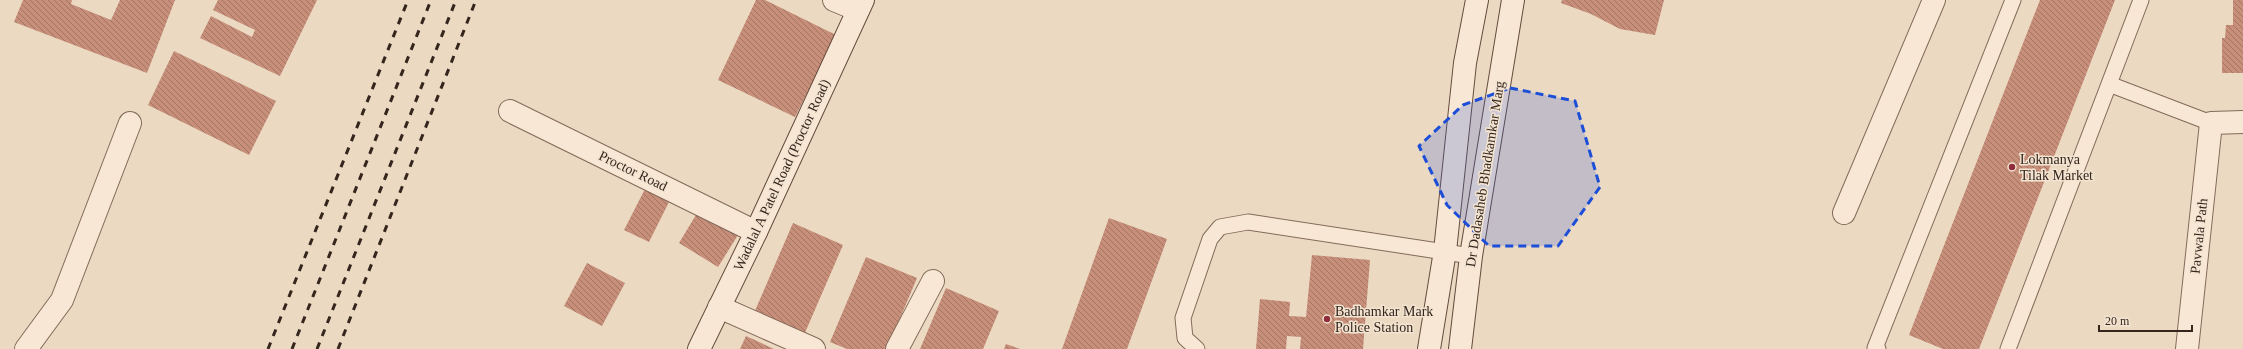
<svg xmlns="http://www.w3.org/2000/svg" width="2243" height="349" viewBox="0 0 2243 349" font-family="'Times New Roman',serif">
	<defs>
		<pattern id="building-back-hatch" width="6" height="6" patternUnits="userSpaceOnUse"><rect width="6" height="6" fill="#c78e79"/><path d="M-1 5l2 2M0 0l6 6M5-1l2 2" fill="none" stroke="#a27463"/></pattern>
	</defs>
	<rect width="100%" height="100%" fill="#ebd9c2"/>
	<path fill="url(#building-back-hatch)" d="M23,0H72L71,4L111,20L120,0H175L147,73L14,22Z
		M218,0H317L280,76L200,38L211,16L252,37L255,30L213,10Z
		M756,0H765L836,35L795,117L718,80Z
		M1562,0H1664L1655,35L1620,29L1591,14L1561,3Z
		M2040,0H2115L1979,349H1943L1909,335Z
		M2233,0H2243V73H2222V38H2225L2226,25H2233Z
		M174,51L276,101L249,155L148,105Z
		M645,189L669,202L649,242L624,230Z
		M699,210L738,235L718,267L679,243Z
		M1109,218L1167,239L1127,349H1062Z
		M793,223L843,245L804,335L754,313Z
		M1312,255L1370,260L1363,349H1300L1301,337L1287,336L1286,349H1256L1260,299L1290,302L1289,316L1306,317Z
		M866,257L917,278L887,349H847L830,342Z
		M587,263L625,283L602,326L564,306Z
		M946,288L999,311L983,349H920Z
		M746,336L774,349H740Z
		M1006,344L1020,349H1004Z"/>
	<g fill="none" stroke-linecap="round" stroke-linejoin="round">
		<defs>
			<path id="lane" d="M2109,84L2211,123
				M1197,349L1185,338L1183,318L1210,239L1220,227L1248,222L1471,256
				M1878,349L1875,348L2013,0
				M2008,349L2141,0"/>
			<path id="street" d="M834,0L858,10
				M510,111L756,232
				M1844,213L1934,0
				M719,307L814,349
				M26,349L62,300L130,123
				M897,349L933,281
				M2187,349L2211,123L2243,122"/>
			<path id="secondary" d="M699,349L756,232L863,0
				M1429,349L1445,251L1465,63L1477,0
				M1460,349L1471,256L1513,0"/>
		</defs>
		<use href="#lane" stroke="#846a5a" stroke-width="17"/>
		<use href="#street" stroke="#846a5a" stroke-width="24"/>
		<use href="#secondary" stroke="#654b3d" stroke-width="24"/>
		<use href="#lane" stroke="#f7e7d4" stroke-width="15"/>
		<use href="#street" stroke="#f7e7d4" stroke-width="22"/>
		<use href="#secondary" stroke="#f7e7d4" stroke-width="22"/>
		<path stroke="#34251d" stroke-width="3" stroke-dasharray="7 7" stroke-linecap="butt" d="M268,349L408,0
			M292,349L431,0
			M317,349L456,0
			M338,349L476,0"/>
	</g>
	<path fill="#1d4ed8" fill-opacity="0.2" stroke="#1d4ed8" stroke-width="3" stroke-dasharray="8 5" stroke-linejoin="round" d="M1510,88L1575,101L1600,187L1558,246H1489L1447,205L1419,146L1463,105Z"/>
	<g fill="#8f2d3d" stroke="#f3e4d1" stroke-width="1.5">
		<circle cx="2012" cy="167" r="4"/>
		<circle cx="1327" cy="319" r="4"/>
	</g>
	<g text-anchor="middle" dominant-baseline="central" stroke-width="3" stroke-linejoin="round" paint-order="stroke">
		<g font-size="14" fill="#34251d" stroke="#f3e4d1" text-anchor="start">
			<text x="2020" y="159">Lokmanya<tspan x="2020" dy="16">Tilak Market</tspan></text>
			<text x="1335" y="311">Badhamkar Mark<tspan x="1335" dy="16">Police Station</tspan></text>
		</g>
		<g font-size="14" fill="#34251d" stroke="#f3e4d1">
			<text transform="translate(633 171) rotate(26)">Proctor Road</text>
			<text transform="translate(1485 174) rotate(-81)">Dr Dadasaheb Bhadkamkar Marg</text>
			<text transform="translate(782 175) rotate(-65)">Wadalal A Patel Road (Proctor Road)</text>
			<text transform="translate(2199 236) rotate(-84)">Pavwala Path</text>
		</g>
	</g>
	<path d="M2099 325v6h93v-6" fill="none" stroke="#34251d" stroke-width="2"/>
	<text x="2105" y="325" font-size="12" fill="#34251d" stroke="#f3e4d1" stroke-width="3" paint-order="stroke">20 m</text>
</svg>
